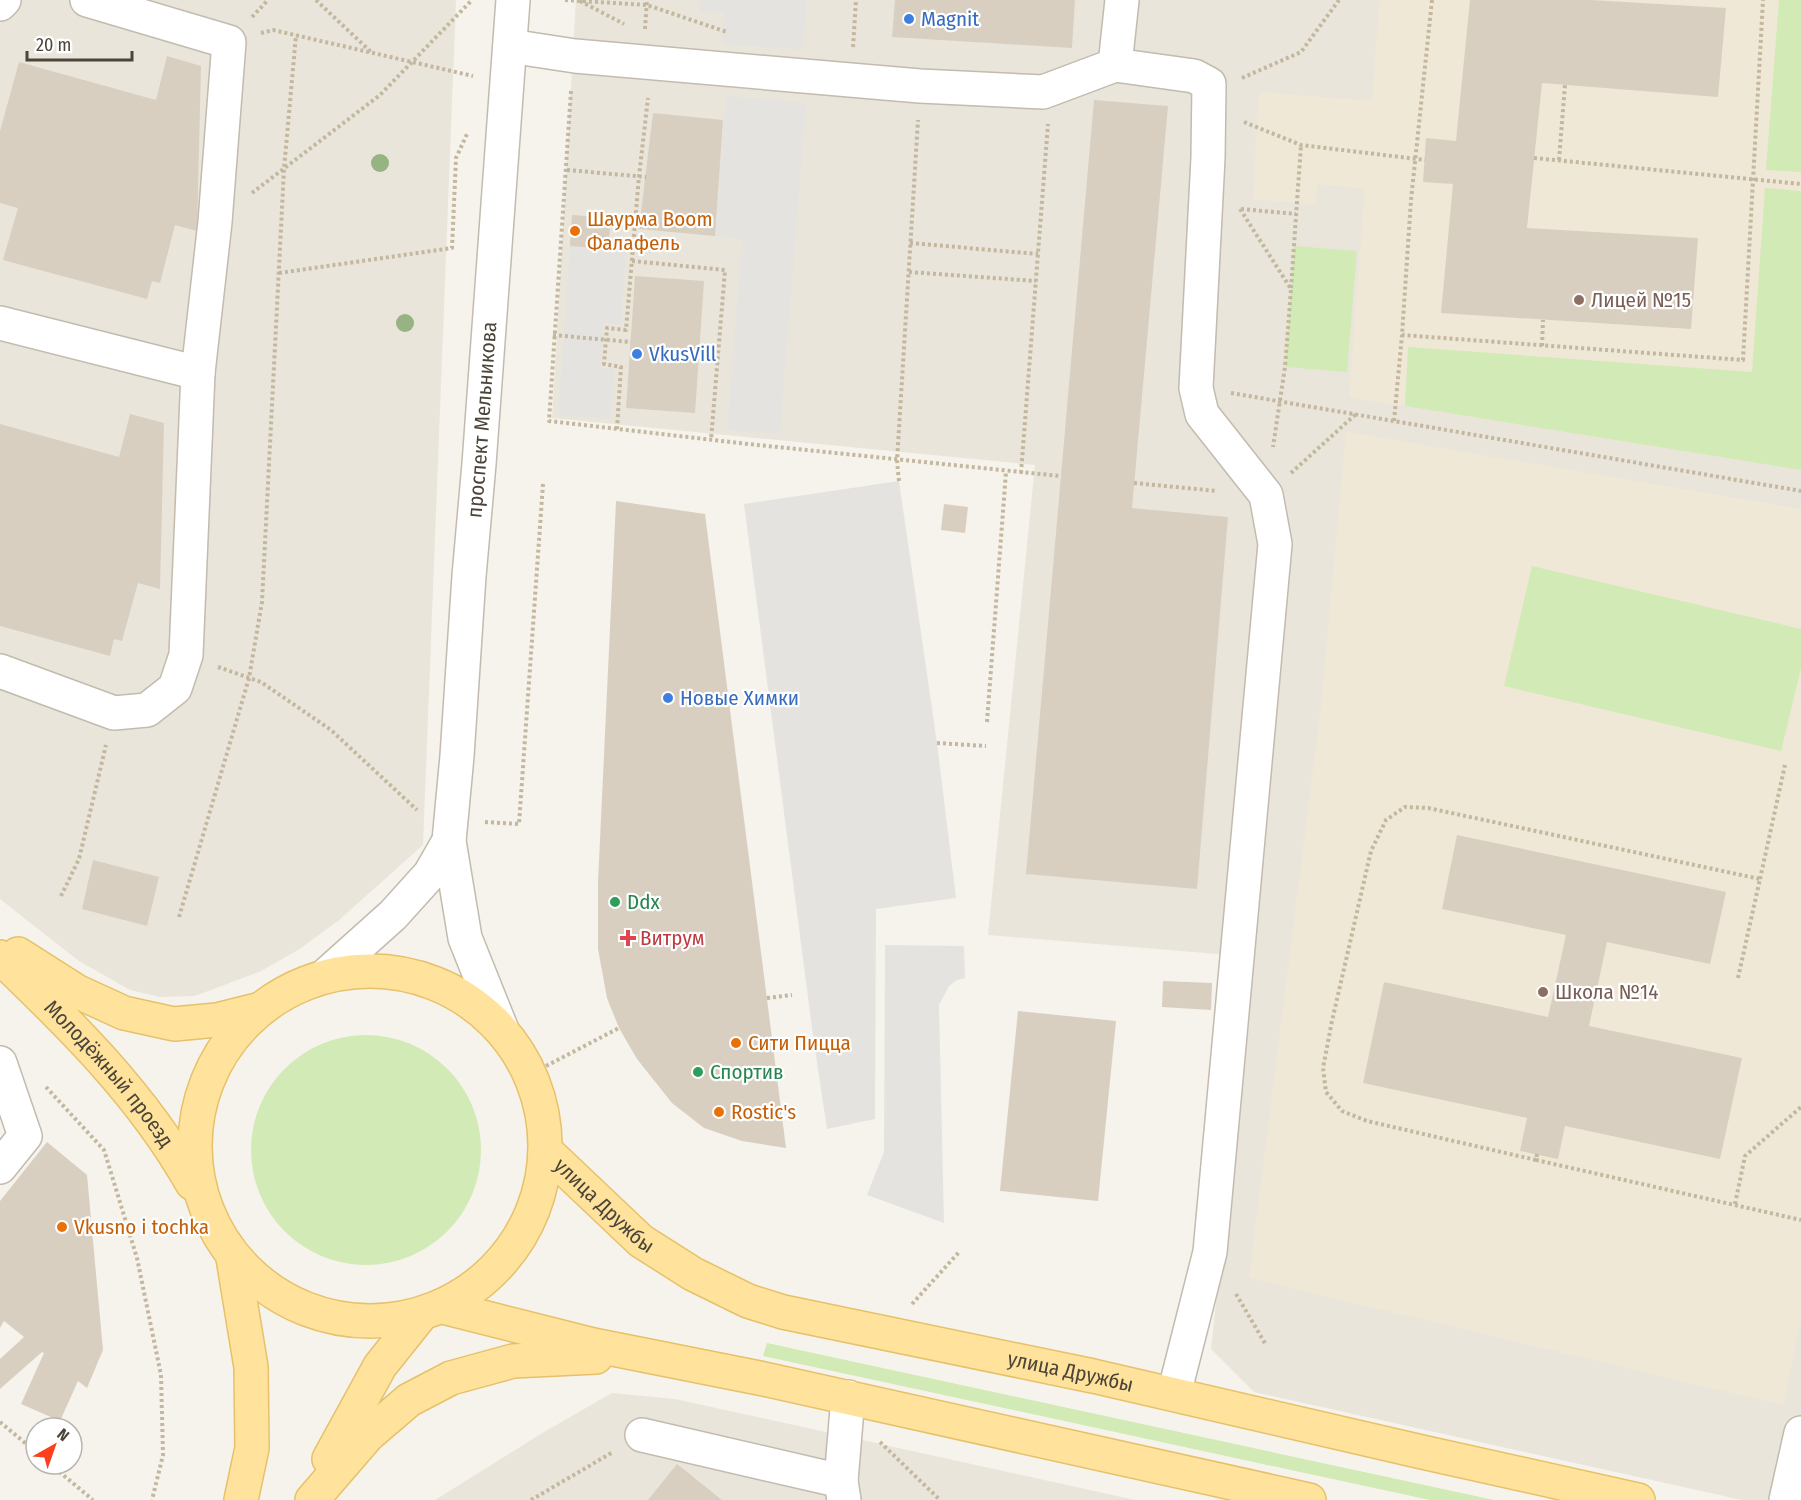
<svg xmlns="http://www.w3.org/2000/svg" width="1801" height="1500" viewBox="0 0 1801 1500" font-family="'Fira Sans Condensed',sans-serif">
	<rect width="100%" height="100%" fill="#f6f3ec"/>
	<path fill="#eae5da" d="M0,0H456L423,845L338,921L298,950L261,971L195,996L160,997L130,990L79,961L0,899Z
		M576,0H1801V1500H1742L1254,1392L1211,1349L1253,957L988,935L1035,465L552,418Z
		M612,1393L675,1399L1135,1500H435L544,1432Z"/>
	<path fill="#efe8d6" d="M1380,0H1801V470L1349,397L1365,189L1317,184L1316,204L1253,199L1259,92L1372,101Z
		M1346,432L1801,509V1319L1783,1405L1249,1278L1321,706Z"/>
	<path fill="#d2eab5" d="M1779,0H1801V172L1766,170Z
		M1765,188L1801,191V470L1405,406L1408,347L1752,372Z
		M1294,246L1357,251L1347,372L1285,367Z
		M1532,566L1801,629V668L1781,751L1504,686Z
		M251 1150a115 115 0 1 1 230 0a115 115 0 1 1-230 0Z
		M767,1343L1494,1500H1430L763,1356Z"/>
	<path fill="#e5e3e0" d="M701,0H807L803,50L722,44L724,13L700,11Z
		M726,96L806,103L780,434L727,430L742,239L715,236Z
		M570,246L626,250L621,324L604,323L601,368L614,369L610,419L558,415Z
		M899,481L937,743L956,898L876,909L875,1119L827,1129L813,1036L744,504Z
		M885,945L964,946L965,978L957,980L949,986L939,1005L944,1223L867,1195L884,1152Z"/>
	<path fill="#d8cfc1" d="M895,0H1075L1072,48L892,37Z
		M1470,0H1591L1726,8L1718,97L1542,83L1527,228L1698,238L1691,329L1441,313L1453,184L1423,182L1426,138L1456,141Z
		M167,56L201,66L197,231L175,225L160,283L152,281L147,299L3,260L18,208L0,203V131L19,62L156,100Z
		M1094,100L1168,106L1132,508L1228,517L1197,889L1026,874Z
		M653,113L723,120L715,236L639,229Z
		M572,215L611,218L608,249L570,246Z
		M635,276L704,281L695,413L626,408Z
		M130,414L164,423L160,589L138,583L122,641L114,639L110,656L0,626V424L119,457Z
		M616,501L705,514L786,1148L742,1141L704,1128L672,1103L637,1059L619,1028L607,998L598,949V882Z
		M944,504L968,507L965,533L941,530Z
		M1457,835L1726,892L1710,964L1607,942L1589,1026L1742,1058L1720,1159L1565,1126L1558,1159L1520,1151L1527,1118L1363,1083L1384,982L1548,1017L1566,935L1442,909Z
		M93,860L159,877L147,926L82,909Z
		M1163,981L1212,983L1211,1010L1162,1007Z
		M1018,1011L1116,1021L1098,1201L1000,1191Z
		M47,1142L87,1175L103,1350L87,1388L78,1381L60,1421L21,1404L44,1353L42,1352L0,1389V1359L24,1337L4,1321L0,1328V1201Z
		M677,1464L722,1500H648Z"/>
	<g fill="none" stroke-linecap="round" stroke-linejoin="round">
		<defs>
			<g id="minor">
				<path d="M0,4L4,0"/>
				<path d="M510,46L575,56L850,80L920,86L1043,92L1115,65L1122,0"/>
				<path d="M1115,65L1194,76L1209,84L1208,158L1196,388L1202,414L1266,495L1275,544L1210,1252L1174,1394"/>
				<path d="M0,323L198,373L215,222L229,42L87,0"/>
				<path d="M0,671L114,713L147,710L175,688L186,655L198,373"/>
				<path d="M326,975L393,915L430,874L449,841"/>
				<path id="s1" d="M502,1030L465,938L449,841L457,756L469,576L479,464L513,0"/>
				<path d="M0,1063L25,1136L0,1167"/>
				<path d="M642,1435L841,1481"/>
				<path d="M844,1500L841,1481L848,1397"/>
				<path d="M1786,1500L1801,1433"/>
			</g>
			<g id="major">
				<path d="M18,954L76,991L124,1013L174,1024L217,1020L257,1010"/>
				<path id="s2" d="M0,957C72,1026 143,1096 192,1183"/>
				<circle cx="370" cy="1146" r="175"/>
				<path id="s3" d="M546,1151L641,1241L693,1274L748,1301L783,1312L1093,1376L1422,1452L1638,1500"/>
				<path d="M233,1258L251,1367L252,1448L241,1500"/>
				<path d="M443,1307L593,1345L759,1378L1309,1500"/>
				<path d="M329,1459L380,1366L420,1316"/>
				<path d="M312,1500L368,1435L409,1400L451,1378L513,1361L596,1357"/>
			</g>
		</defs>
		<use href="#minor" stroke="#c2bbae" stroke-width="36"/>
		<use href="#major" stroke="#e6c16a" stroke-width="36"/>
		<path stroke="#c4b79f" stroke-width="4" stroke-dasharray="3 3" stroke-linecap="butt" d="M316,0L372,53
			M565,0L647,5L727,32
			M1432,0L1411,200L1402,335L1743,360L1763,0
			M580,1L624,24
			M252,17L268,0
			M645,29L647,0
			M261,33L273,30L473,76
			M853,47L856,0
			M1242,78L1301,52L1339,0
			M571,91L549,421L748,444L1060,476
			M1244,122L1301,145L1425,160
			M1534,158L1801,184
			M1559,160L1565,85
			M567,170L646,177
			M252,193L380,95L472,0
			M1240,209L1291,289L1285,367L1273,447
			M1241,209L1296,214
			M910,243L1038,254
			M632,261L725,270L711,440
			M909,272L1036,281
			M279,273L452,248L456,158L467,134
			M1291,288L1301,145
			M553,335L631,342
			M1542,346L1543,320
			M1231,393L1801,491
			M1394,421L1402,335
			M617,429L621,367L604,364L607,328L626,330L639,176L648,98
			M1021,473L1048,124
			M1291,473L1356,414
			M899,481L897,461L918,120
			M1134,483L1217,491
			M218,667L261,682L331,730L417,810
			M987,722L1006,472
			M937,743L986,746
			M485,822L519,824L543,484
			M1760,879L1785,765
			M61,896L79,859L106,745
			M179,917L249,678L262,602L284,169L296,35
			M767,998L792,995
			M546,1066L619,1028
			M46,1087L104,1150L137,1258L161,1375L163,1455L152,1500
			M1537,1154L1536,1160L1801,1220
			M1536,1160L1367,1121L1342,1111L1326,1092L1323,1068L1332,1021L1371,851L1386,820L1405,807L1428,808L1760,879L1738,978
			M1735,1204L1745,1156L1801,1107
			M1236,1294L1266,1345
			M912,1304L960,1251
			M0,1422L36,1452
			M880,1442L940,1500
			M50,1464L93,1500
			M531,1500L613,1452"/>
		<use href="#minor" stroke="#fff" stroke-width="33"/>
		<use href="#major" stroke="#ffe39c" stroke-width="33"/>
	</g>
	<g fill="#97b381">
		<circle cx="380" cy="163" r="9"/>
		<circle cx="405" cy="323" r="9"/>
	</g>
	<g fill="#3f7fe0" stroke="#fff" stroke-width="2">
		<circle cx="909" cy="19" r="6"/>
		<circle cx="637" cy="354" r="6"/>
		<circle cx="668" cy="698" r="6"/>
	</g>
	<g fill="#e8710a" stroke="#fff" stroke-width="2">
		<circle cx="575" cy="231" r="6"/>
		<circle cx="736" cy="1043" r="6"/>
		<circle cx="719" cy="1112" r="6"/>
		<circle cx="62" cy="1227" r="6"/>
	</g>
	<g fill="#8d6e63" stroke="#fff" stroke-width="2">
		<circle cx="1579" cy="300" r="6"/>
		<circle cx="1543" cy="992" r="6"/>
	</g>
	<g fill="#2e9e5b" stroke="#fff" stroke-width="2">
		<circle cx="615" cy="902" r="6"/>
		<circle cx="698" cy="1072" r="6"/>
	</g>
	<path fill="#e0444e" stroke="#fff" stroke-width="2" d="M625 929h6v6h6v6h-6v6h-6v-6h-6v-6h6z"/>
	<g text-anchor="middle" dominant-baseline="central" stroke-width="4.5" stroke-linejoin="round" paint-order="stroke">
		<g font-size="21" fill="#366cbe" stroke="#fff" text-anchor="start">
			<text x="921" y="19">Magnit</text>
			<text x="649" y="354">VkusVill</text>
			<text x="680" y="698">Новые Химки</text>
		</g>
		<g font-size="21" fill="#c56008" stroke="#fff" text-anchor="start">
			<text x="587" y="219">Шаурма Boom<tspan x="587" dy="24">Фалафель</tspan></text>
			<text x="748" y="1043">Сити Пицца</text>
			<text x="731" y="1112">Rostic's</text>
			<text x="74" y="1227">Vkusno i tochka</text>
		</g>
		<g font-size="21" fill="#785e54" stroke="#fff" text-anchor="start">
			<text x="1591" y="300">Лицей №15</text>
			<text x="1555" y="992">Школа №14</text>
		</g>
		<g font-size="21" fill="#4b4439" stroke="#fff">
			<text stroke="none"><textPath href="#s1" startOffset="620">проспект Мельникова</textPath></text>
			<text stroke="none"><textPath href="#s2" startOffset="160">Молодёжный проезд</textPath></text>
			<text stroke="none"><textPath href="#s3" startOffset="80">улица Дружбы</textPath></text>
			<text stroke="none"><textPath href="#s3" startOffset="584">улица Дружбы</textPath></text>
		</g>
		<g font-size="21" fill="#27864d" stroke="#fff" text-anchor="start">
			<text x="627" y="902">Ddx</text>
			<text x="710" y="1072">Спортив</text>
		</g>
		<g font-size="21" fill="#be3a42" stroke="#fff" text-anchor="start">
			<text x="640" y="938">Витрум</text>
		</g>
	</g>
	<g transform="translate(54 1446) rotate(40)"><circle r="28" fill="#ffffff" stroke="#b7b4b0" stroke-width="1.5"/>
	<path d="M0-4.5L10 22L0 15L-10 22Z" fill="#fc3f1d"/>
	<text y="-9" font-size="16" font-weight="bold" text-anchor="middle" fill="#4b4439">N</text>
	</g>
	<path d="M27 51v9h105v-9" fill="none" stroke="#4b4439" stroke-width="3"/>
	<text x="36" y="51" font-size="18" fill="#4b4439" stroke="#ffffff" stroke-width="4.5" paint-order="stroke">20 m</text>
</svg>
